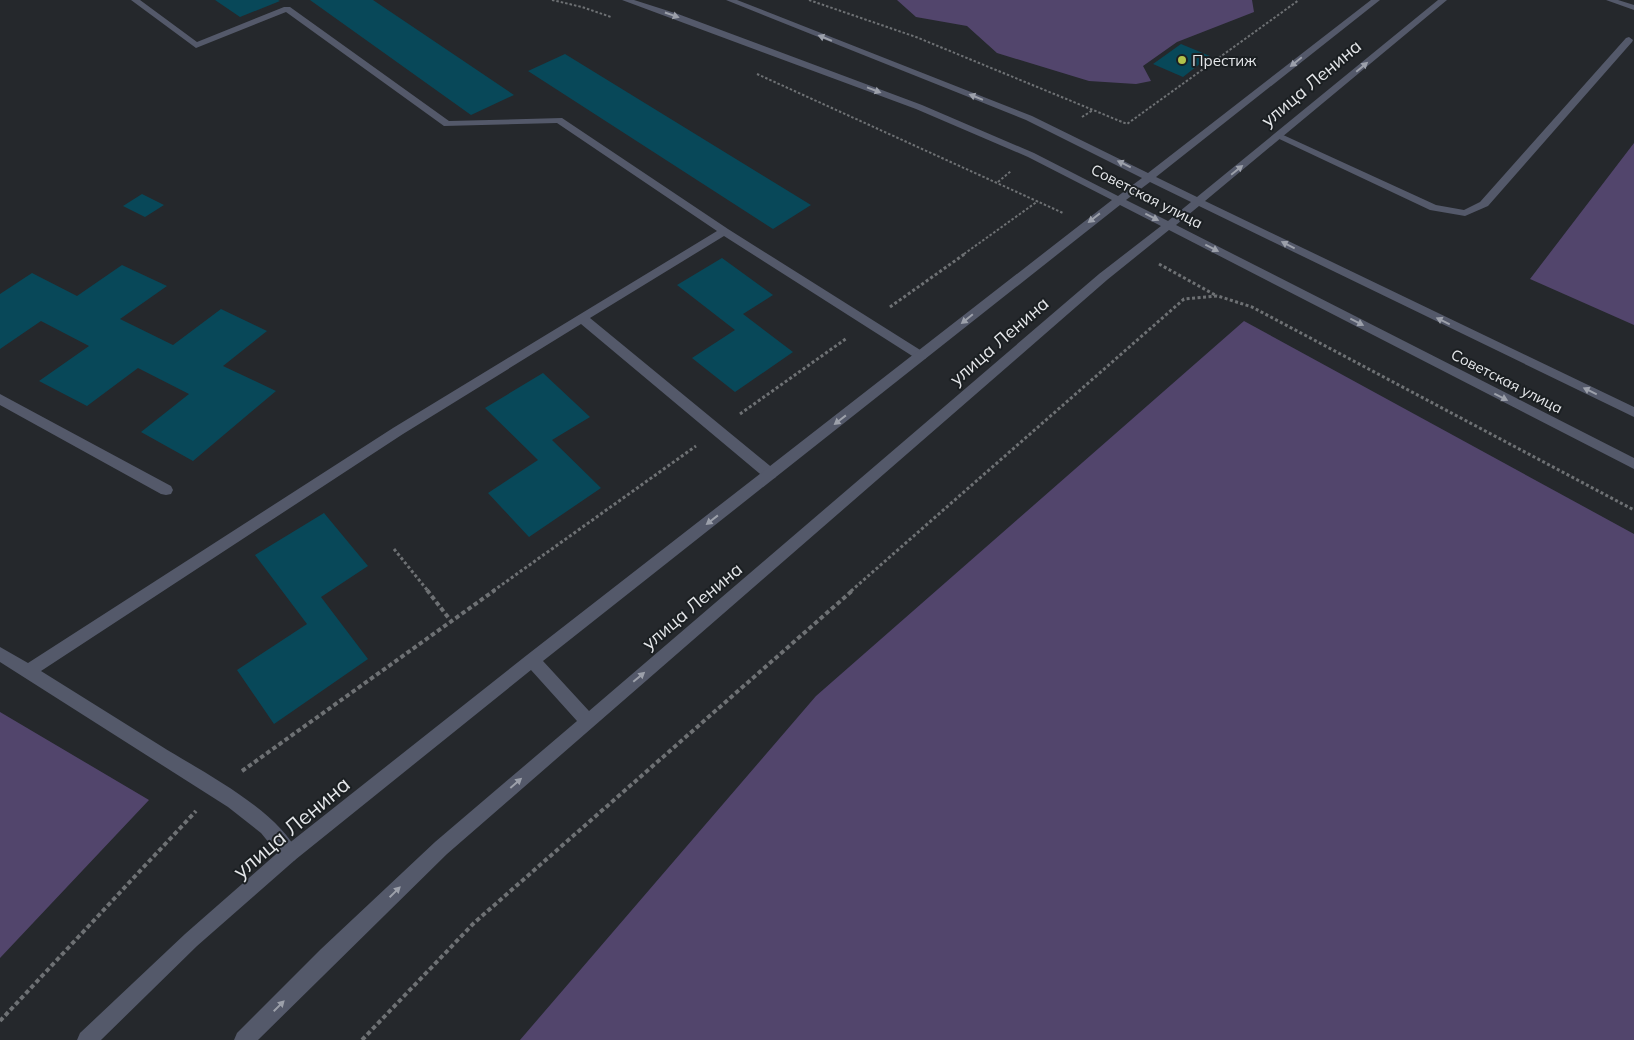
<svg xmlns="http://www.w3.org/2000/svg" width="1634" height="1040" viewBox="0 0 1634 1040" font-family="Mulish,sans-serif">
	<rect width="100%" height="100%" fill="#25282c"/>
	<path fill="#52456c" d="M897,0H1252L1254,12L1177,42L1143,66L1151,81L1136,84L1089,81L997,53L967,26L916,17Z
		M1634,143V325L1530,279Z
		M1244,321L1634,534V1040H520L816,696Z
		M0,712L149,800L0,958Z"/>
	<path fill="#084859" d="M215,0H278L280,1L240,17Z
		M310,0H373L514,95L471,115Z
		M1181,44L1210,56L1183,77L1153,64Z
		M565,54L811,205L773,229L528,71Z
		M142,194L164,205L145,217L123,206Z
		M722,258L773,295L743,314L793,352L735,392L692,358L735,330L677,285Z
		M122,265L167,286L120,319L173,345L221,309L267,331L223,366L276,391L193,461L141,432L189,394L138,368L87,406L39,381L89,346L41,321L0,349V294L32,273L77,296Z
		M543,373L590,417L552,440L601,488L529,537L488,493L538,460L485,408Z
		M324,513L368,566L321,597L368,659L274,724L237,670L307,624L255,555Z"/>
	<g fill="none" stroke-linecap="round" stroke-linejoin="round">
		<path stroke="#6e7174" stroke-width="2" stroke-dasharray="2.5 2" stroke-linecap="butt" d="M552,0L582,7L611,17
			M809,0L916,37L1127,124L1299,0
			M757,74L1063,213
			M1082,117L1093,110
			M998,182L1011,171
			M964,254L1038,201"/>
		<path stroke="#6e7174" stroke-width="3" stroke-dasharray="3 2.5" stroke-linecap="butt" d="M1159,264L1217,296
			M890,307L966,253
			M740,414L847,338
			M394,549L428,591
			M493,591L696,446
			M851,591L1184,299L1218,296L1252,307L1634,510"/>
		<path stroke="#6e7174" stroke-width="4" stroke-dasharray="4.5 3" stroke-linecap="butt" d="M427,590L451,621
			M242,771L495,590
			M0,1021L196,811
			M362,1040L474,923L853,590"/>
		<path fill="#54596a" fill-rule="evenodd" d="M131,0H140L197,42L284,7H290L449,121L562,118L728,229L925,353L927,356L925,359H917L724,236L590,318L775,470L777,474L775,478L770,479L765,478L581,324L403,434L41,671C81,696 121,721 161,746C201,771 280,811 298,854L295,860L289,863L283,860L261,833L228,807L0,662V647L28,663L393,428L717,231L557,123L444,126L286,12L196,48Z
			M1606,0H1618L1634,5V10Z
			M1629,37L1633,40L1632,42L1488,206L1465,216L1430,210L1273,136L1275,134H1281L1436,205L1464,210L1480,202L1626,38Z
			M0,394L171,486L173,490L171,494L166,495L161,494L0,405Z"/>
		<path fill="#54596a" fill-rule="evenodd" d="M622,0H634L678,14L922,105L1034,153L1118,196L1142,178L1026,120L726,0H737L1032,116L1148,173L1371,0H1380L1156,177L1197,197L1438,0H1447L1205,201L1634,407V417L1199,206L1176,225L1634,458V469L1169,230L1107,280L447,854L258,1040H234L237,1033L321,949L435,842L577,721L531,670L295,860L197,946L101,1040H77L80,1033L185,934L283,848L527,655L1112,200L1028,157L916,109ZM1150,182L1191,202L1168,221L1126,200ZM1120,205L1161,226L1099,274L589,711L543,661Z"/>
	</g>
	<defs><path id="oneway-solid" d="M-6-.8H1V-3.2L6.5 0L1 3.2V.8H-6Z" transform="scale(1.25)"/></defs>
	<g fill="#9ca0aa">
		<use href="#oneway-solid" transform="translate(672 15) rotate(19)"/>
		<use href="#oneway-solid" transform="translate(825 38) rotate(-158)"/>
		<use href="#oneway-solid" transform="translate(1296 62) rotate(141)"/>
		<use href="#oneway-solid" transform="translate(1362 67) rotate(-40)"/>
		<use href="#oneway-solid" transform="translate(874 90) rotate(21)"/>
		<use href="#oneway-solid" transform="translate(976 97) rotate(-158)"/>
		<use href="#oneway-solid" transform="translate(1124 164) rotate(-154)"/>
		<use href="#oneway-solid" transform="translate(1237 170) rotate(-39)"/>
		<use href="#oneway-solid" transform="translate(1152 217) rotate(27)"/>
		<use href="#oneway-solid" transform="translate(1094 218) rotate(142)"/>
		<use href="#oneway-solid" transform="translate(1288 245) rotate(-153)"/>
		<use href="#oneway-solid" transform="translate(1212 248) rotate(27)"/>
		<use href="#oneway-solid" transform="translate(967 319) rotate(141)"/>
		<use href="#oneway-solid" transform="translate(1443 321) rotate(-154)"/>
		<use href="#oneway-solid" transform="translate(1357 322) rotate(27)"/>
		<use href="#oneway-solid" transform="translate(1590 391) rotate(-154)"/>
		<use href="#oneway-solid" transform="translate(1501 397) rotate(27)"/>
		<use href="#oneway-solid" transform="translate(840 420) rotate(142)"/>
		<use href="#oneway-solid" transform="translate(712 520) rotate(142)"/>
		<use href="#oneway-solid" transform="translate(639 677) rotate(-40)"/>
		<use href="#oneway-solid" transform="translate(516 783) rotate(-41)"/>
		<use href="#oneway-solid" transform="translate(395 892) rotate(-44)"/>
		<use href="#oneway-solid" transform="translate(279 1006) rotate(-45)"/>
	</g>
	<circle fill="#b2c34c" stroke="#1b1f22" stroke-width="2" cx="1182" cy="60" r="5"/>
	<g text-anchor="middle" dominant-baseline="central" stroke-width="4" stroke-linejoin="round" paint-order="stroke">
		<g font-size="15" fill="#e5e7ea" stroke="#1b1f22" text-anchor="start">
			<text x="1192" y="60">Престиж</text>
		</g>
		<g font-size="15" fill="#e5e7ea" stroke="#1b1f22">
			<text transform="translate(1147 196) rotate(27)">Советская улица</text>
			<text transform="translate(1507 381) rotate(27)">Советская улица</text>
		</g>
		<g font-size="18" fill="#e5e7ea" stroke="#1b1f22">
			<text transform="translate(1311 83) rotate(-40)">улица Ленина</text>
			<text transform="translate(999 341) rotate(-41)">улица Ленина</text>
			<text transform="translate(692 606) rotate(-40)">улица Ленина</text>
		</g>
		<g font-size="21" fill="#e5e7ea" stroke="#1b1f22">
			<text transform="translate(291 827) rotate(-40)">улица Ленина</text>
		</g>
	</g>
</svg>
